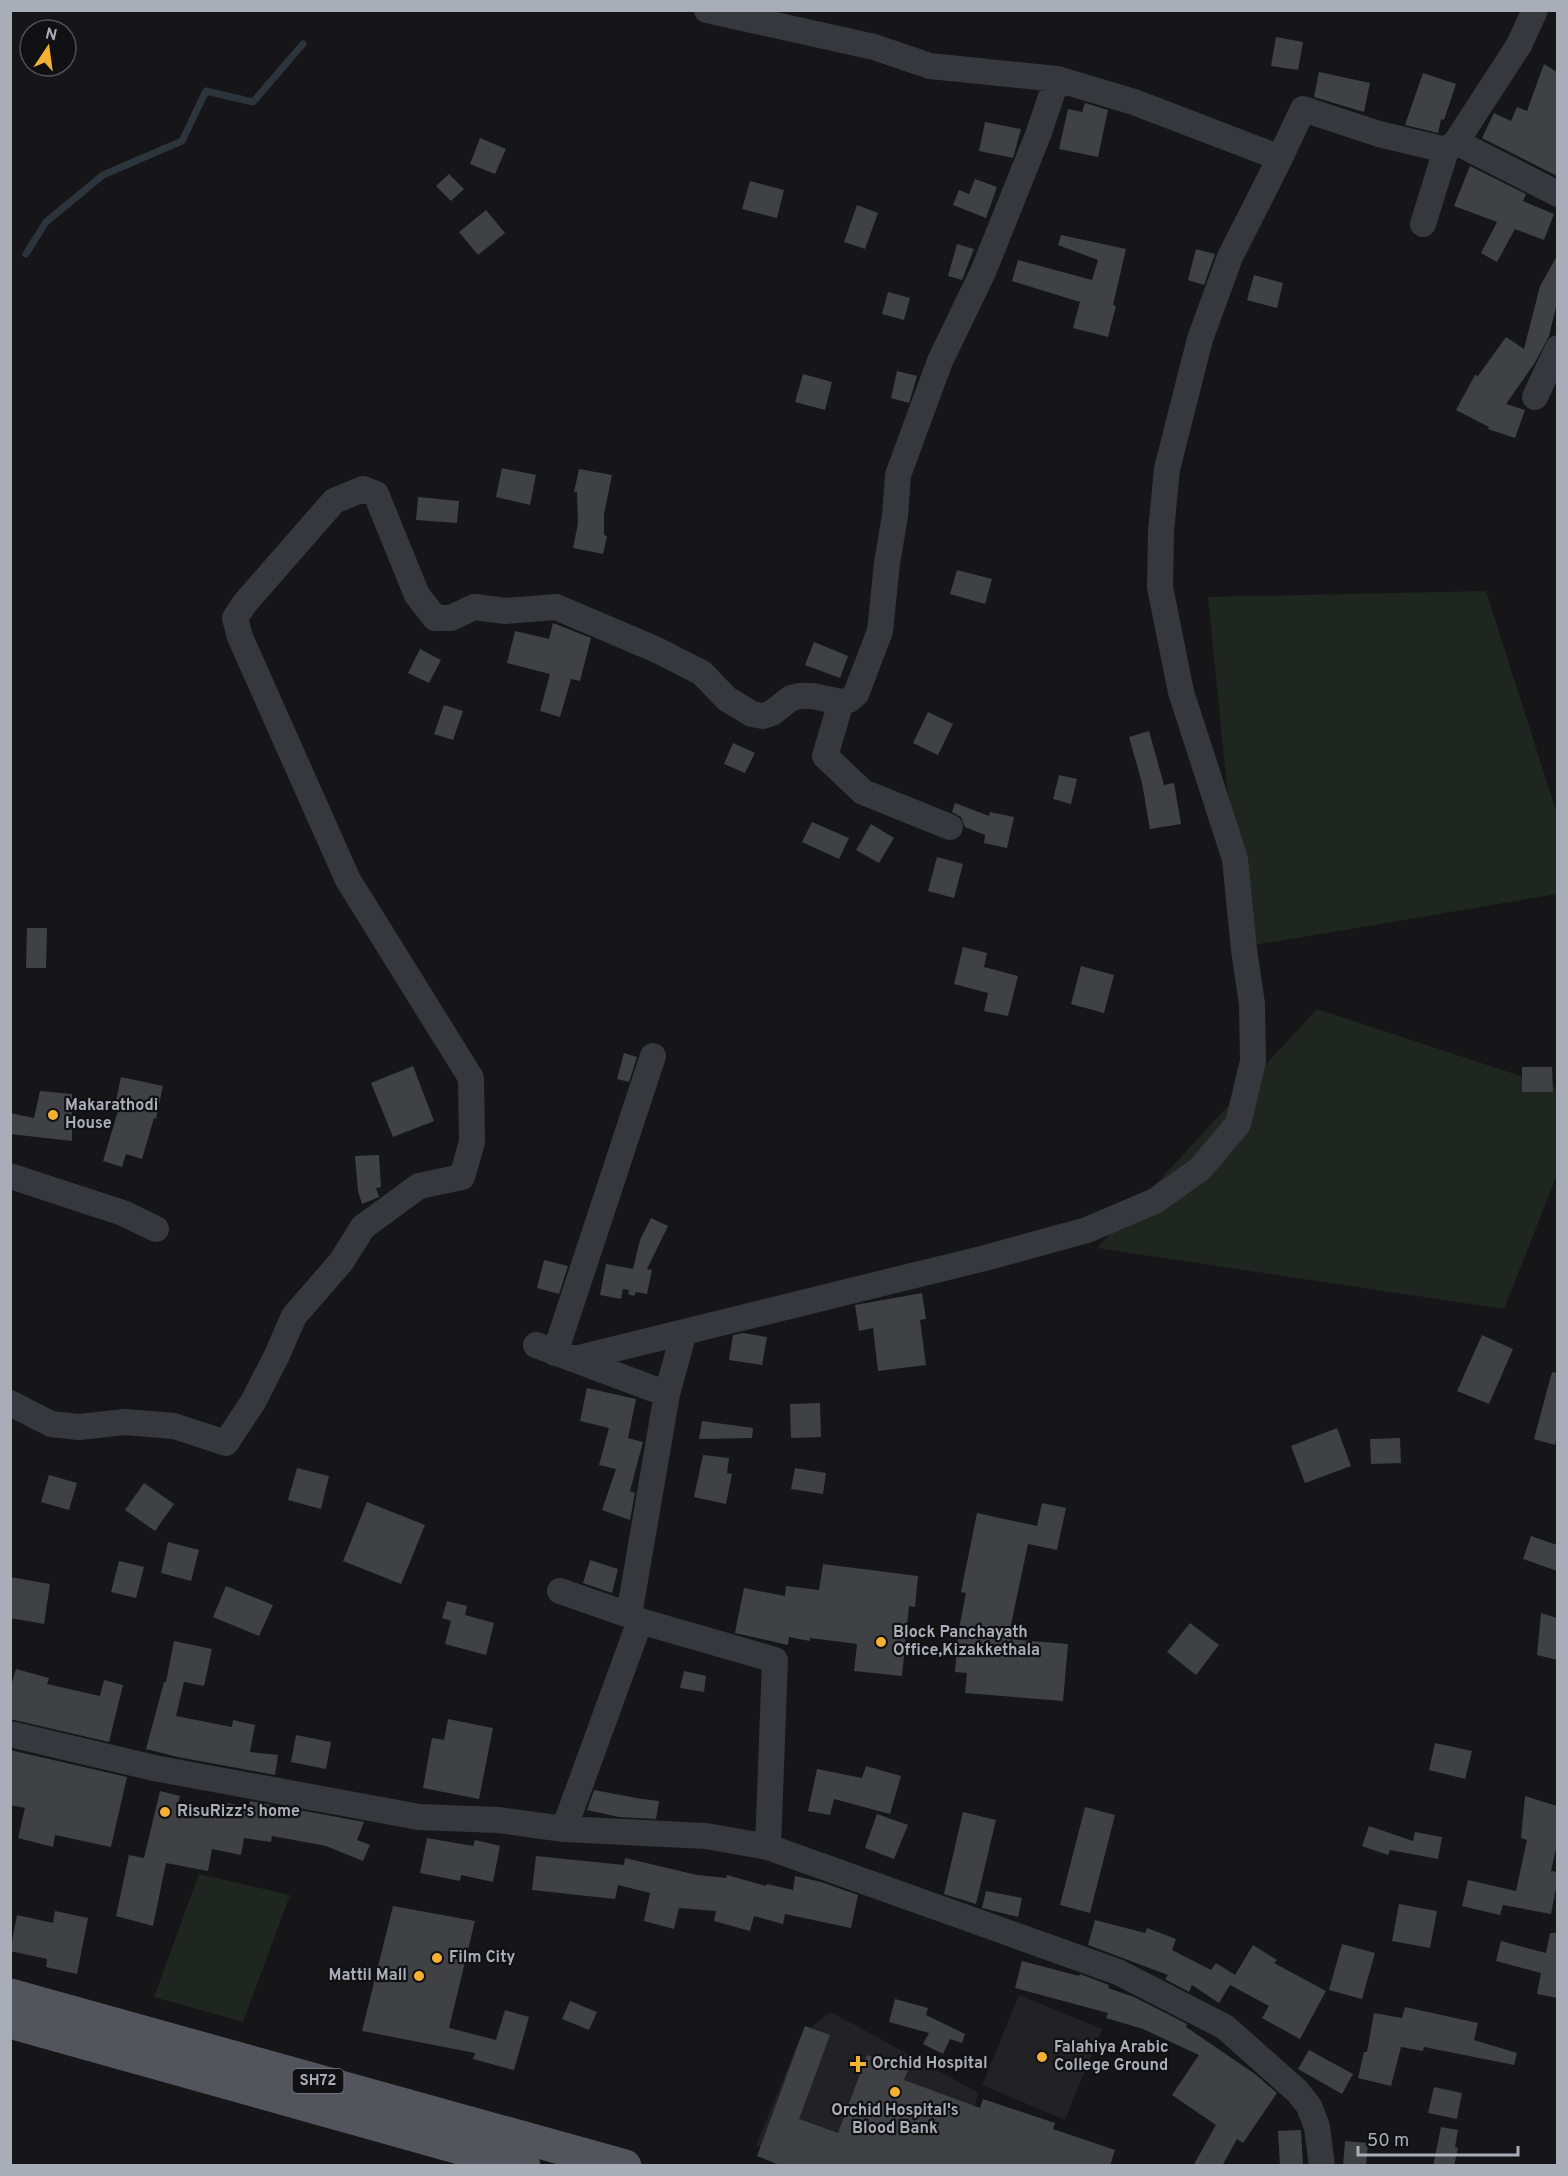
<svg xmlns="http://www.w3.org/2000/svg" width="1568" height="2176" viewBox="0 0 1568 2176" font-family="Overpass,sans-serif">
	<rect width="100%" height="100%" fill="#161618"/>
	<path fill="#222225" d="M1019,1995L1102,2029L1065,2120L982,2085Z
		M831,2012L979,2093L953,2165H821L756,2146L801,2035Z"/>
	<path fill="#1e261f" d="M1486,591L1557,814V894L1243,947L1208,597Z
		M1317,1009L1557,1088V1175L1504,1309L1097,1248Z
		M199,1874L290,1895L243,2022L154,1997Z"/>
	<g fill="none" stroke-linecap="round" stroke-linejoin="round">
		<path stroke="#2c353c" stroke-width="7" d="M26,254L46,222L103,175L182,141L206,91L253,102L303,44"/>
	</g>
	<path fill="#404145" d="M1276,37L1303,42L1298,70L1271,66Z
		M1544,64L1557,72V176L1482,138L1494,113L1511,121L1517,107L1527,111Z
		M1319,72L1370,83L1364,112L1314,97Z
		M1423,73L1456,84L1444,120L1441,119L1438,133L1405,125Z
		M1085,103L1108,110L1098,157L1059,149L1068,109L1082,112Z
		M985,122L1021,129L1013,158L979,151Z
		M480,138L506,149L495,174L470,164Z
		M1470,166L1526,194L1523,201L1554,214L1544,240L1515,229L1497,262L1481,253L1497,222L1454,206Z
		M449,174L464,189L451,201L436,186Z
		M975,179L997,187L986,218L953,205L959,190L969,194Z
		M750,181L784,190L777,218L742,209Z
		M857,205L878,213L865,249L844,242Z
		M486,210L505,233L478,255L459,232Z
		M1061,235L1126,249L1113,305L1116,306L1108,337L1073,328L1080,302L1012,281L1018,260L1092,280L1098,260L1058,245Z
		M957,244L974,249L962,280L948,276Z
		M1196,249L1215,254L1204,285L1188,280Z
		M1557,256V303L1549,336L1534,364L1506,404L1525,410L1515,438L1488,429L1489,427L1456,410L1475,375L1478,376L1506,337L1524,349L1540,286Z
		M1254,275L1283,283L1277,308L1247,300Z
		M888,292L910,298L904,320L882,314Z
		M897,371L917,376L909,403L891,398Z
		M803,374L832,382L825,410L795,402Z
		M502,468L536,475L530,505L496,497Z
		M579,469L612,475L604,514V535L607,536L603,554L573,548L578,523L577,492H574Z
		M418,497L459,501L457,523L416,520Z
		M957,570L992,579L985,604L950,594Z
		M553,623L591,638L580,681L571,679L560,717L540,711L550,674L507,663L515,631L549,639Z
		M814,642L848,656L840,678L805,665Z
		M420,649L441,660L429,683L408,673Z
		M444,705L463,711L453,740L434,734Z
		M928,712L953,724L938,755L913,743Z
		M1149,731L1164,785L1174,783L1181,824L1150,829L1142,783L1129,737Z
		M733,743L755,753L745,773L724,764Z
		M1059,775L1077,779L1071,804L1053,799Z
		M955,803L989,816L990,812L1014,817L1007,848L984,843L985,835L965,827L961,817L952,812Z
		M812,822L849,838L839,859L802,842Z
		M871,824L894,838L879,863L856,850Z
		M937,857L963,864L954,898L928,891Z
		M27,928H47L46,968H26Z
		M963,947L987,953L984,967L1018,976L1008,1016L984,1011L988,993L954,984Z
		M1081,966L1114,975L1104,1013L1071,1004Z
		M624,1053L637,1057L629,1082L617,1079Z
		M413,1066L434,1121L393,1137L371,1083Z
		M1522,1067H1552L1553,1092H1522Z
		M121,1077L163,1086L156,1119L154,1118L142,1159L126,1154L122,1167L103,1161L118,1111L114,1110Z
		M40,1091L72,1094V1141L10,1134V1113L34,1118Z
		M379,1155L381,1187L376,1188L379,1197L362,1204L358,1191L355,1156Z
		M651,1218L668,1226L647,1269L652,1270L647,1294L636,1292L634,1296L628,1294L629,1290L623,1289L621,1299L600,1295L606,1264L633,1269L640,1240Z
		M544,1260L568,1266L559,1294L537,1288Z
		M922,1293L926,1319L920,1320L926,1365L878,1371L873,1328L859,1331L855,1305Z
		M743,1333L767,1337L762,1365L729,1360L733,1335Z
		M1482,1335L1513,1349L1489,1404L1457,1391Z
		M1552,1372L1557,1373V1435L1555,1445L1534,1439Z
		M587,1388L636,1399L628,1438L643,1442L630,1491L635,1493L630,1520L602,1510L616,1469L599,1465L609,1428L580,1421Z
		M820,1403L821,1437L791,1438L790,1404Z
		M702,1421L753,1428L752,1438L699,1439Z
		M1337,1428L1351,1466L1305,1483L1291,1446Z
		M1400,1438L1401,1463L1371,1464L1370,1439Z
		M703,1455L729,1458L727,1473L732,1474L726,1504L694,1497Z
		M297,1468L329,1476L321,1509L288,1500Z
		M795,1468L826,1473L823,1494L791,1489Z
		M49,1475L77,1483L69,1510L41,1502Z
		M144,1483L174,1504L155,1531L125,1510Z
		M367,1502L425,1525L401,1584L343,1561Z
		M1042,1503L1066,1508L1057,1550L1028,1544L1008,1639L1068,1644L1063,1701L965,1693L967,1673L955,1672L958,1634L966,1593L961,1592L977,1513L1037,1526Z
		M1531,1536L1557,1545V1571L1523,1559Z
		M168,1542L199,1550L191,1581L161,1573Z
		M590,1560L618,1569L612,1593L583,1583Z
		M119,1561L144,1567L136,1598L111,1592Z
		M823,1564L918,1576L915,1607L909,1606L902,1676L854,1671L857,1644L810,1638V1641L789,1637L788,1645L735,1633L744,1588L785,1596L786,1586L819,1590Z
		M10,1577L50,1584L44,1624L10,1618Z
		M226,1586L273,1605L259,1636L213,1617Z
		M447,1601L467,1606L465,1615L494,1623L486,1655L445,1644L451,1621L442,1618Z
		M1541,1613L1557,1618V1660L1537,1655Z
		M1190,1623L1219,1645L1196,1675L1167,1652Z
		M174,1641L212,1649L204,1686L184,1682L176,1716L232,1727L233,1720L255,1725L250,1752L278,1755L275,1775L178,1757L146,1749L164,1682H166Z
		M16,1669L49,1678L47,1684L100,1696L104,1680L123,1685L109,1742L10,1719V1689Z
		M684,1671L706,1676L704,1692L680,1688Z
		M448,1719L493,1728L479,1799L423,1788L432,1738L444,1740Z
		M296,1735L331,1742L326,1769L291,1762Z
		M1435,1743L1472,1751L1465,1779L1429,1770Z
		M10,1750L127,1777L111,1847L55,1835L53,1847L18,1838L25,1808L10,1805Z
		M866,1766L901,1776L890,1814L834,1799L830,1815L808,1811L817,1769L862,1778Z
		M594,1790L642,1799L659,1801L656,1819L619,1817L587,1810Z
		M160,1791L180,1796L178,1805L225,1814L227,1803L249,1807L250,1801L364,1822L357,1840L370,1845L363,1861L326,1846L272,1836L271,1842L244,1838L241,1855L212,1849L208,1871L166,1863L153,1926L116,1916L129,1855L144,1858Z
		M1525,1796L1557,1806V1844L1551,1871L1557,1872V1883L1551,1914L1503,1905L1500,1915L1462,1906L1468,1880L1516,1891L1527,1840L1521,1838Z
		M1085,1807L1115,1815L1090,1913L1060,1905Z
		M963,1812L996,1820L976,1904L944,1894Z
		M877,1814L908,1825L894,1859L865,1848Z
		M1369,1826L1413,1841L1415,1832L1442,1837L1438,1859L1390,1850L1388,1855L1362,1846Z
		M427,1838L473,1846L475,1840L500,1846L493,1882L461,1875L460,1881L420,1873Z
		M536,1856L624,1865L625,1858L697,1875L726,1878L727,1875L766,1886L767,1884L793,1890L795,1876L821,1882L858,1895L851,1928L785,1914L783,1924L754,1916L750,1931L714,1921L716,1911L679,1908L674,1929L644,1921L650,1893L618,1885L615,1899L532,1890Z
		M986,1891L1022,1898L1018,1917L982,1908Z
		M1399,1904L1437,1911L1430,1948L1392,1941Z
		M393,1906L475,1921L449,2028L496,2040L505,2010L529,2017L514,2070L473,2059L475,2053L362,2031Z
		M55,1911L88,1918L77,1974L46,1967L47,1959L10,1951L17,1915L53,1923Z
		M1095,1920L1145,1933L1147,1928L1176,1939L1172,1950L1211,1970L1216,1963L1235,1975L1253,1945L1277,1960L1274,1963L1326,1991L1300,2039L1262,2018L1269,2006L1230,1985L1219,2003L1192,1985L1189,1992L1165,1979L1168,1975L1088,1945Z
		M1550,1933H1557V1998L1537,1994L1541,1973L1496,1961L1501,1941L1546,1953Z
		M1342,1944L1375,1953L1362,1999L1329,1990Z
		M1022,1961L1079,1976L1080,1974L1109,1985L1108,1988L1134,1997L1187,2024L1186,2027L1255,2074L1277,2093L1243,2143L1237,2139L1222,2166H1193L1216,2125L1172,2095L1199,2055L1143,2029L1106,2018L1108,2013L1015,1988Z
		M895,1999L928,2008L926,2015L965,2034L962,2043L950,2039L943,2054L923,2044L929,2033L889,2022Z
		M570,2001L597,2012L589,2030L562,2019Z
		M1405,2007L1478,2023L1474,2040L1517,2053L1514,2065L1424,2047L1423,2051L1401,2047L1391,2086L1358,2078L1364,2052H1367L1374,2013L1402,2018Z
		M805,2026L830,2035L799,2119L838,2133L867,2055L908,2070L904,2080L980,2108L983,2099L1055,2123L1053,2129L1115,2150L1110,2166H782L757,2156Z
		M1309,2050L1353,2074L1342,2094L1298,2069Z
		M1434,2087L1462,2093L1457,2119L1428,2113Z
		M1441,2127L1458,2130L1455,2147L1458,2148L1454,2166H1433Z
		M1301,2130L1303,2166H1280L1278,2131Z
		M1345,2141L1368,2143L1366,2166H1343Z"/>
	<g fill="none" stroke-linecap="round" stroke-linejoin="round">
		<path stroke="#37383d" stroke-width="26" d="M707,10L874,47L930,66L1057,79L1134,102L1280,158L1303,109L1379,134L1446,150L1423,224
			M1456,142L1558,194
			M1446,150L1456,142L1519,45L1535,10
			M1535,397L1558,348
			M841,702L825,756L863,792L950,827
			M10,1176L123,1213L156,1229
			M536,1345L667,1394L629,1615
			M555,1353L653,1056
			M574,1359L985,1258L1087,1230L1155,1201L1200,1169L1238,1124L1253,1061L1252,1004L1244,950L1235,859L1181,692L1160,587L1161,531L1167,469L1200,339L1230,257L1280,158
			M667,1394L684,1332
			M10,1403L51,1424L79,1427L125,1422L174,1426L226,1443L253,1402L277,1355L294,1316L341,1262L363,1227L419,1186L462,1177L472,1142L471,1078L348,880L240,637L235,618L245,603L334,501L363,489L376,494L417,595L435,618H451L474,607L505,611L556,607L657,650L702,673L727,699L752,714L763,716L772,713L791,698L800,696H813L841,702L849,700L856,694L880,631L887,563L895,516L898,475L940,361L983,272L1038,135L1057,79
			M560,1591L629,1615L640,1621L775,1660L768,1847
			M10,1734L154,1768L419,1817L498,1820L564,1829L706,1836L768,1847L1118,1972L1225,2027L1297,2091L1309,2106L1317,2127L1322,2166
			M564,1829L640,1621"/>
		<path stroke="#53555c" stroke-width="33" d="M10,1995L625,2166
			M10,2022L524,2166"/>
	</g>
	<g fill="#f2b134" stroke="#111113" stroke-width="2">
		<circle cx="53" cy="1115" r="6"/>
		<circle cx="881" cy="1642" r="6"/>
		<circle cx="165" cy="1812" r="6"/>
		<circle cx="437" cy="1958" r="6"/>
		<circle cx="419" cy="1976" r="6"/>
		<circle cx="1042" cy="2057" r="6"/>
		<path d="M855 2055h6v6h6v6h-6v6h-6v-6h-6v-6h6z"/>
		<circle cx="895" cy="2092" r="6"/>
	</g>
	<g text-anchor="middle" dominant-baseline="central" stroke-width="4.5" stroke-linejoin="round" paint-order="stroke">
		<rect fill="#111113" stroke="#7b7e86" stroke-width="1.5" x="292.5" y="2069" width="51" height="24" rx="4.5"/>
		<g font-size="15" font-weight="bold" fill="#a8adb8">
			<text x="318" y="2081">SH72</text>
		</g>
		<g font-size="16" font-weight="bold" fill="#a8adb8" stroke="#111113" text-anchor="start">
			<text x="65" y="1106">Makarathodi<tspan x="65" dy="18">House</tspan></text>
			<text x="893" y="1633">Block Panchayath<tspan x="893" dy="18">Office,Kizakkethala</tspan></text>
			<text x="177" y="1812">RisuRizz's home</text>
			<text x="449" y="1958">Film City</text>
			<text x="407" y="1976" text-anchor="end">Mattil Mall</text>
			<text x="1054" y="2048">Falahiya Arabic<tspan x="1054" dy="18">College Ground</tspan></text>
			<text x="872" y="2064">Orchid Hospital</text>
			<text x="895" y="2111" text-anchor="middle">Orchid Hospital's<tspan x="895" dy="18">Blood Bank</tspan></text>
		</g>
	</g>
	<rect width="1568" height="2176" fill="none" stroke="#a8adb8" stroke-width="24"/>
	<g transform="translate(48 48) rotate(13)"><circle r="28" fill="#111113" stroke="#4d4f55" stroke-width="1.5"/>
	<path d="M0-4.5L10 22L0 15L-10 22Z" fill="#f2b134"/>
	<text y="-9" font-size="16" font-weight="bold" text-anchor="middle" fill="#a8adb8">N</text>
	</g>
	<path d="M1358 2146v9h160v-9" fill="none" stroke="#a8adb8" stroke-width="3"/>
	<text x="1367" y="2146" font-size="18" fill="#a8adb8" stroke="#111113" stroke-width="4.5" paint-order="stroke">50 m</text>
</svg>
